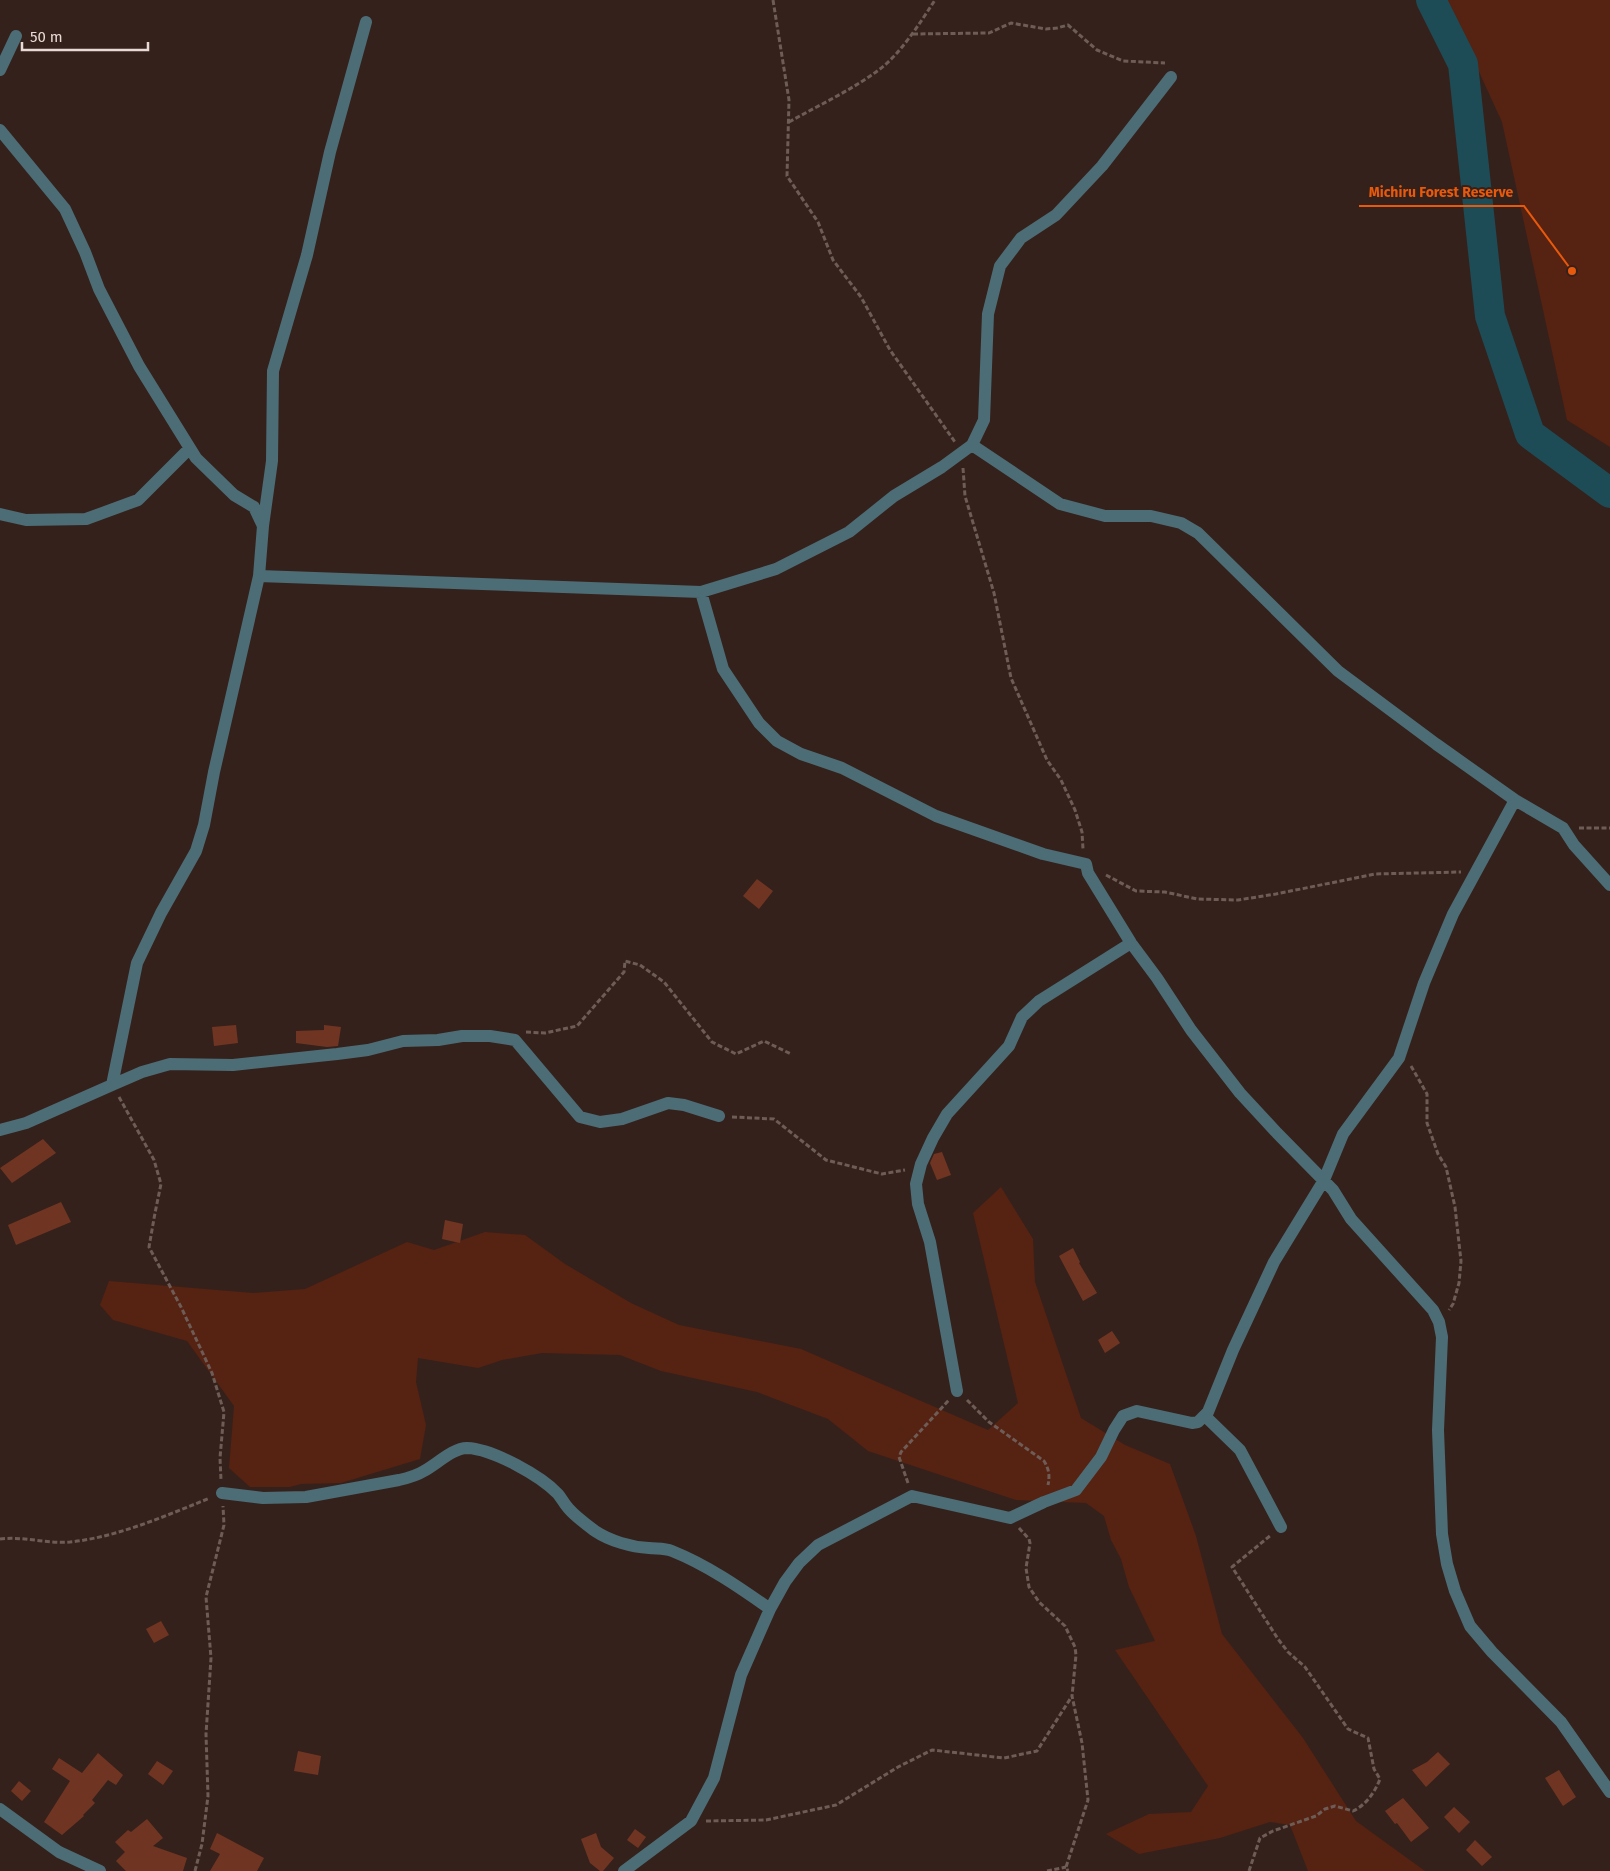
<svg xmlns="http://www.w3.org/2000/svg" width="1610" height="1871" viewBox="0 0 1610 1871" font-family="'Fira Sans',sans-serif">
	<rect width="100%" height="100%" fill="#35211b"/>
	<path fill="#562212" d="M1446,0H1610V447L1567,420L1502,122Z
		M1001,1187L1033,1239L1035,1282L1081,1418L1125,1445L1170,1464L1196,1536L1222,1634L1303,1738L1356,1821L1425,1871H1308L1290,1825L1270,1822L1220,1838L1139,1854L1106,1834L1149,1814L1191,1812L1208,1786L1115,1650L1155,1641L1129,1587L1121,1559L1111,1540L1104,1516L1086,1503L1016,1500L868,1451L828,1419L757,1392L661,1371L620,1355L542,1353L502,1360L478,1368L418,1358L416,1382L426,1425L420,1459L341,1483L301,1484L290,1487H250L229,1468L234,1406L187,1341L113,1320L100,1305L109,1281L253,1293L305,1289L407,1242L434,1250L485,1232L525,1235L565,1264L631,1303L679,1325L801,1349L988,1430L1018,1403L973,1213Z"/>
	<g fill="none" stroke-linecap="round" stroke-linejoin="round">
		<path stroke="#1d4c56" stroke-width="30" d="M1431,0L1463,64L1490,316L1530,434L1610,493"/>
	</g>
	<path fill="#703522" d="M757,879L773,891L759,909L743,896Z
		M236,1025L238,1043L214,1046L212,1027Z
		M324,1025L341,1027L338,1046L327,1047L296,1043V1031L324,1030Z
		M43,1139L56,1153L12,1183L0,1168Z
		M942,1152L951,1175L937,1180L930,1163L934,1154Z
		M61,1202L71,1222L16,1245L8,1225Z
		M445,1220L463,1224L460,1243L442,1239Z
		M1073,1248L1080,1262L1079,1263L1097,1293L1083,1301L1059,1256Z
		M1112,1331L1120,1343L1105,1353L1098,1340Z
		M161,1621L169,1635L154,1643L146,1629Z
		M298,1751L321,1756L318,1775L294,1771Z
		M1438,1752L1450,1764L1426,1787L1412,1770L1427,1762Z
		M98,1753L123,1775L116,1785L108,1780L92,1800L95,1803L83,1815L84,1816L62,1835L44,1822L70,1781L52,1769L59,1758L82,1773Z
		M157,1761L173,1771L163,1785L148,1774Z
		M1559,1770L1576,1797L1563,1806L1545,1778Z
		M19,1781L31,1791L22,1801L11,1791Z
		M1403,1798L1429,1828L1411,1842L1397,1823L1395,1824L1385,1811Z
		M1454,1807L1470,1822L1459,1833L1444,1817Z
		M147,1819L163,1838L153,1846L187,1858L183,1871H126L116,1861L125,1852L115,1842L128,1830L131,1832Z
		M635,1829L646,1837L638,1848L627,1840Z
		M217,1833L264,1858L257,1871H210L220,1854L210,1849Z
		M596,1833L601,1847L614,1858L603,1871H600L590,1863L581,1839Z
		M1475,1840L1492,1857L1482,1866L1466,1850Z"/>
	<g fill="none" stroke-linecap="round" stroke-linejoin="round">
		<path stroke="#6e5c57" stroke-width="3" stroke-dasharray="5 2.5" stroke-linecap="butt" d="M773,0L789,100L787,176L818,222L833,260L861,297L890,350L955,442
			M913,34L989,33L1011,23L1046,29L1057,28L1068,25L1097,50L1123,61L1165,63
			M789,122C819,105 852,90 880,69C901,53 920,23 935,0
			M963,468L965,496L994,593L1011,678L1047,760L1061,780L1075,810L1082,832L1083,849
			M1579,828H1610
			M1106,875L1136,891L1165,892L1197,899L1238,900L1276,894L1375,874L1461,872
			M526,1032L545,1033L577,1026L624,972L625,961L640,965L664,982L712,1042L736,1054L764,1041L791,1054
			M1411,1066L1427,1094V1123L1438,1154L1446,1167L1455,1207L1461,1261L1459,1283L1453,1304L1449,1310
			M119,1097L154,1160L161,1184L155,1213L149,1247L181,1307L212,1373L224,1412L220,1458L221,1480
			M732,1117L774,1119L826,1160L882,1174L905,1170
			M967,1400L989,1422L1044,1461C1049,1469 1050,1476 1048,1485
			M908,1483L899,1457L901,1452L949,1400
			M1019,1528L1029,1539L1030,1543L1026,1568L1029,1587L1039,1602L1065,1626L1075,1647L1076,1655L1072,1696L1082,1743L1088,1800L1066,1867L1068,1871
			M0,1539C23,1536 47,1544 70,1542C118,1537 165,1516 210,1498
			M706,1821L766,1820L836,1805L898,1767L932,1750L1004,1758L1037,1751L1072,1696
			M195,1871L202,1844L208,1796L206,1734L211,1658L206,1597L224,1525L223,1506
			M1047,1871L1066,1867
			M1249,1871L1260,1838L1273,1831L1316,1816L1325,1809L1335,1806L1353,1811C1366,1805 1375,1792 1380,1779L1374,1769L1368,1738L1348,1729L1305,1667L1288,1652L1278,1639L1232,1567L1271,1535"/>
		<path stroke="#4c6d76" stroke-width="12" d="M0,70L16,36
			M0,130L65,209L85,252L99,289L139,366L196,458L234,495L254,507L263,526L259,576L214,772L204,825L196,851L161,913L137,963L112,1085L26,1123L0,1130
			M972,445L1060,504L1105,516H1151L1181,523L1198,533L1338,671L1436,744L1515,800L1563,828L1574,845L1610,885
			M0,514L26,520L86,519L138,500L190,448
			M263,526L272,461L273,371L307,255L330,152L366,22
			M259,576L701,592L776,569L849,532L894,496L942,467L972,445L984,420L988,314L1000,266L1021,238L1056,215L1102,166L1171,77
			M701,592L723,669L759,723L777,741L801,754L842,768L936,816L1043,854L1086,864L1088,873L1131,943L1157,978L1191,1030L1240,1093L1277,1133L1333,1190L1351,1219L1433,1310L1439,1322L1442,1337L1438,1430L1442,1534L1447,1564L1455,1591L1470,1626L1492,1652L1561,1722L1610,1792
			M112,1085L142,1072L170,1064L233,1065L337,1054L368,1050L403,1041L438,1040L462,1036H490L515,1040L580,1117L600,1122L622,1119L668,1103L684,1105L719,1116
			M957,1391L930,1242L918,1204L916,1184L921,1164L933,1138L947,1114L1009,1046L1022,1017L1039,1001L1131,943
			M1205,1416L1240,1450L1281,1527
			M222,1493L263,1498L306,1497L399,1480C408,1478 416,1476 424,1471C437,1464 453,1448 467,1448C493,1449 541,1476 558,1494C562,1499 565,1505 569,1509C576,1517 587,1525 595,1531C610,1541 631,1547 649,1548C657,1549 664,1548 672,1551C707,1565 739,1587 770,1609
			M0,1809L59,1852L100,1871
			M624,1871L691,1821L714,1778L741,1675L770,1609L785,1582L799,1563L818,1545L912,1496L1010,1518L1044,1502L1076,1490L1101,1457L1114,1430L1123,1416L1137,1411L1192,1423L1198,1422L1208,1412L1233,1350L1274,1262L1324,1180L1343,1134L1399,1058L1424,983L1453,914L1515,800"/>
	</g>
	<path fill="none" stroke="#e8590c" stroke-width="2" d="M1572 271L1524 206H1359"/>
	<circle fill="#e8590c" stroke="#35211b" stroke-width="2" cx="1572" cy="271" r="5"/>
	<g font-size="14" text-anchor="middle" font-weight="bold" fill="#e8590c" stroke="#35211b" stroke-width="4" stroke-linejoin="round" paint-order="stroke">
		<text x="1441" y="197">Michiru Forest Reserve</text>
	</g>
	<path d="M22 42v8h126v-8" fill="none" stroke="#e7d9d5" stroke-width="2.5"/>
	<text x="30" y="42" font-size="15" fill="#e7d9d5" stroke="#35211b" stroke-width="4" paint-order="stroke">50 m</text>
</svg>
